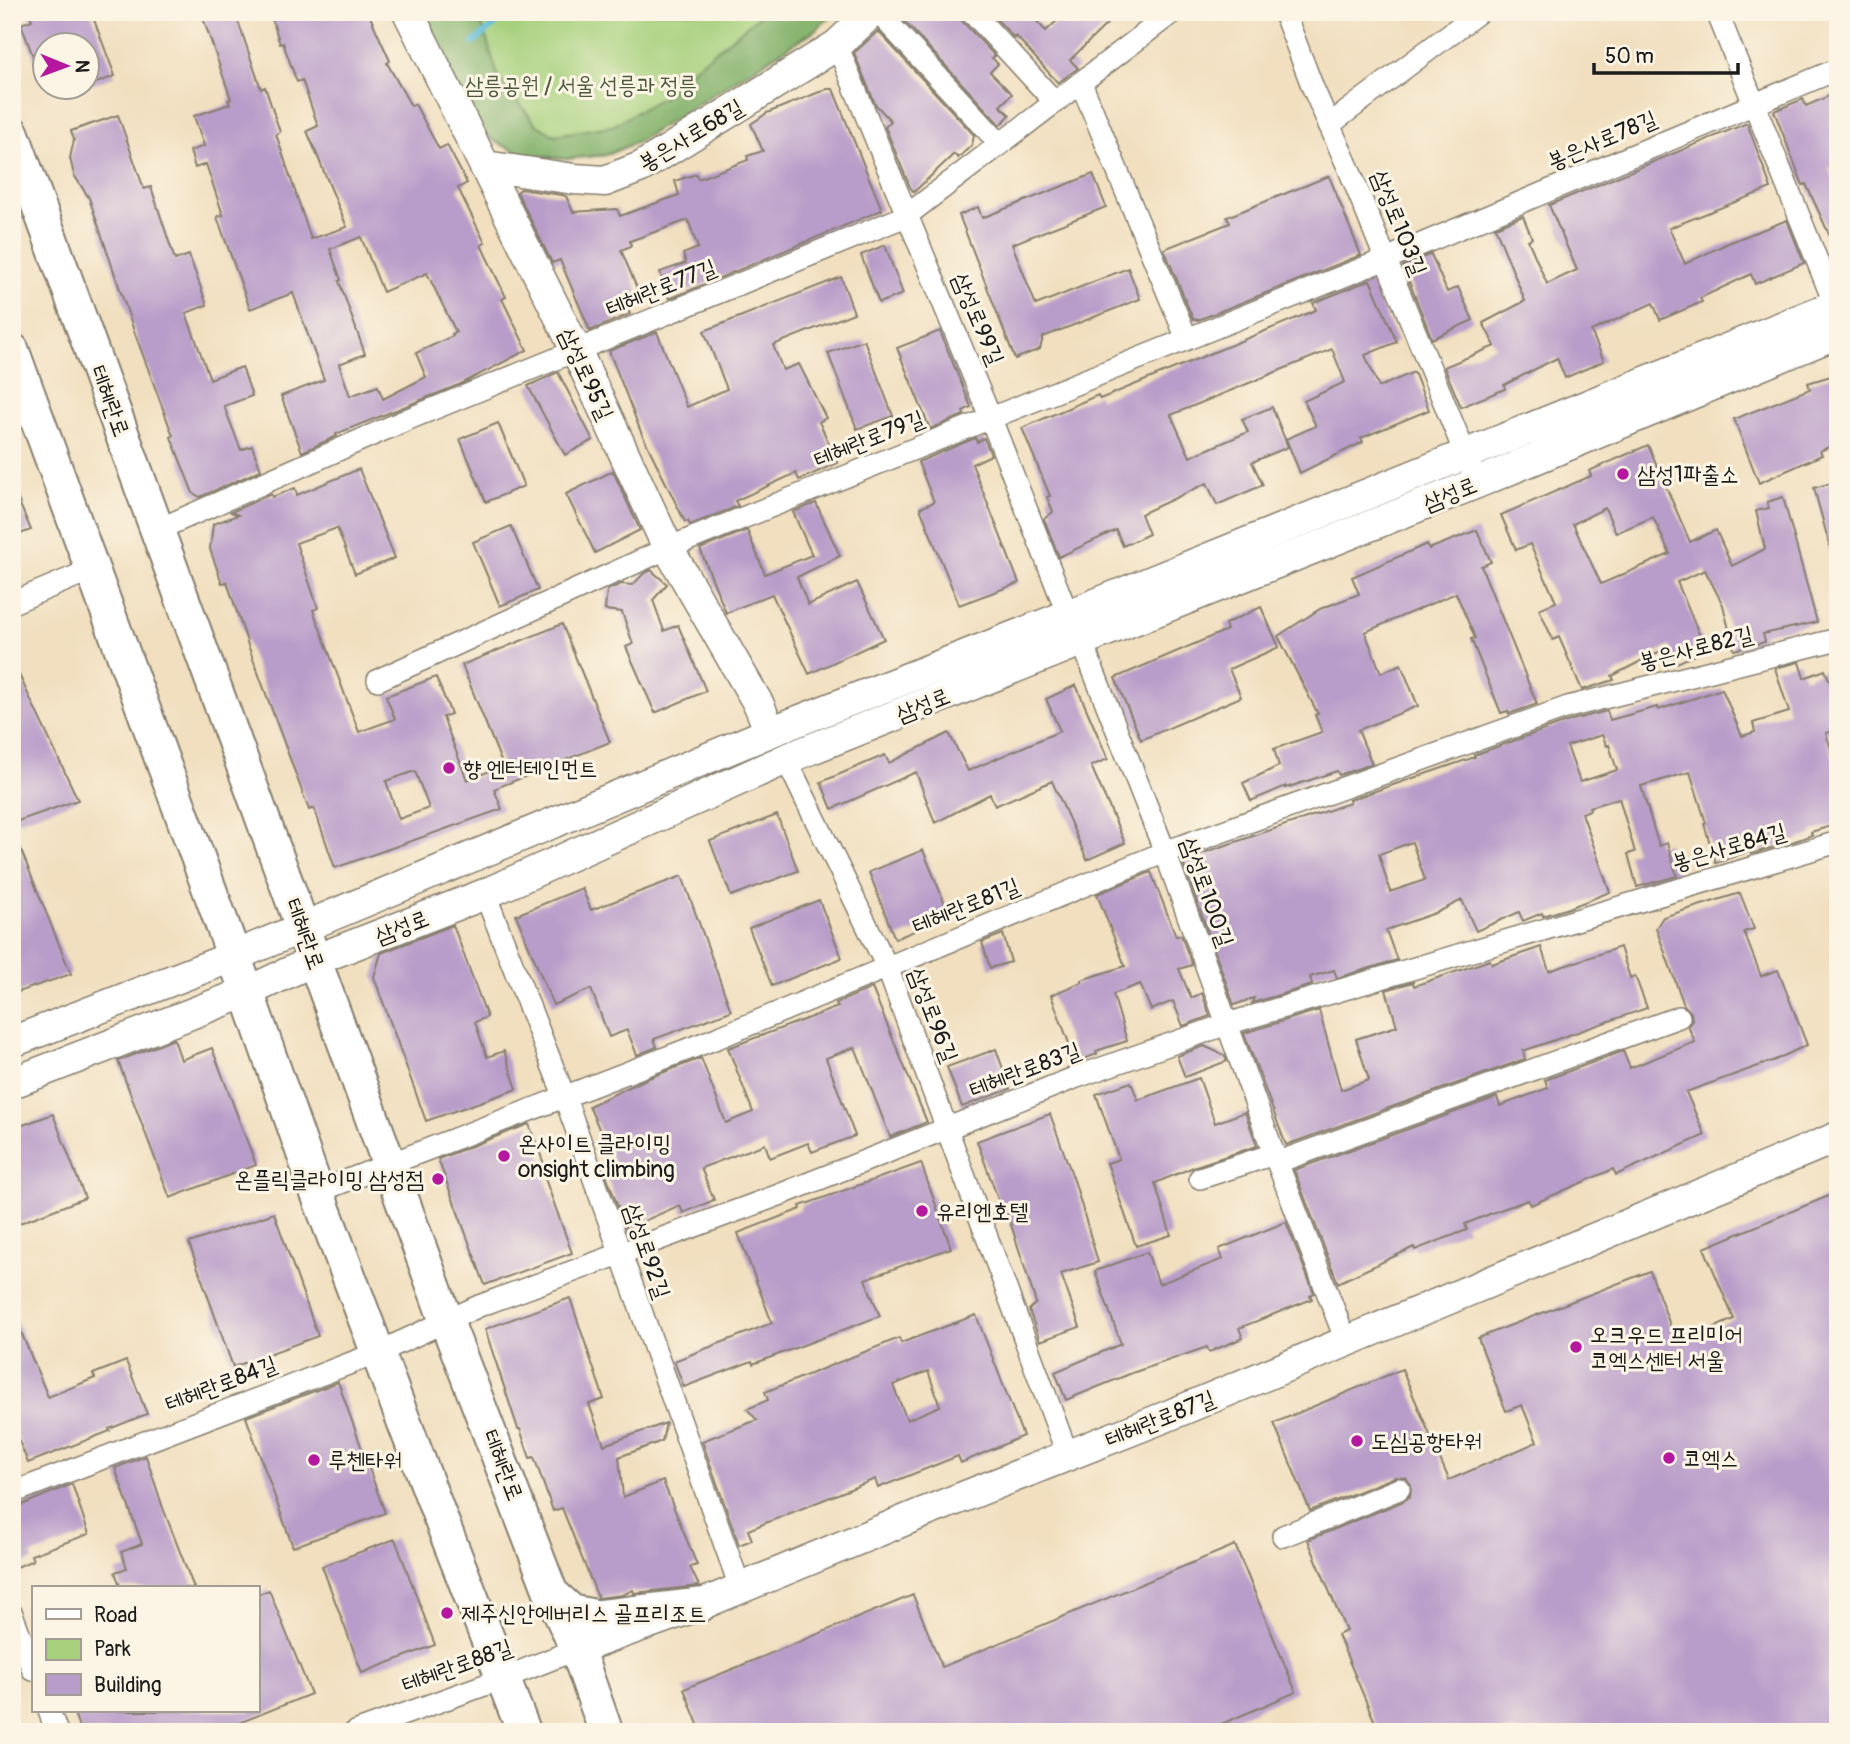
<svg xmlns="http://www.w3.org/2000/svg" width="1850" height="1744" viewBox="0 0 1850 1744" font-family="Pangolin,'Poor Story',sans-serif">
	<rect width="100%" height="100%" fill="#fcf5e5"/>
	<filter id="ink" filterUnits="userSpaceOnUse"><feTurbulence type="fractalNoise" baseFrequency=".0143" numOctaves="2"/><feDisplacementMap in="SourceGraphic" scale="14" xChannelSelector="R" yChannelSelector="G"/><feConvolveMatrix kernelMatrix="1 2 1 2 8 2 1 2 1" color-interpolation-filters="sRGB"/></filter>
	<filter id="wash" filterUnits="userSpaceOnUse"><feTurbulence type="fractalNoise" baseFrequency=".00686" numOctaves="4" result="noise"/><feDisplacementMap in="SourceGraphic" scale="28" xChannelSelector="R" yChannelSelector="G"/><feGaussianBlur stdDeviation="1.57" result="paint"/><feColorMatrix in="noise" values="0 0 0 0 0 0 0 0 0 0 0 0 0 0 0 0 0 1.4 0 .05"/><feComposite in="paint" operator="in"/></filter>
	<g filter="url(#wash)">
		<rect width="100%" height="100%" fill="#f1dfbf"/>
		<path fill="#a6d07c" stroke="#61764c" stroke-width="2" d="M418,12H836L815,30L637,142L606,155L565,159L524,155L494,141Z"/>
		<path fill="#84b26c" stroke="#506744" stroke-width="2" d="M418,12H478L499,79L537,125L554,135L612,126L666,95L688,73L764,12H836L815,30L637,142L606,155L565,159L524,155L494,141L475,124Z"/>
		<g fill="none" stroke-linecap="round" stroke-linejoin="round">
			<path stroke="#5cbbdb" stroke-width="6" d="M473,43L510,12"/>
		</g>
		<g id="blocks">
			<path fill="#b89cc9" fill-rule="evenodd" d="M29,12H91L115,76L88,86V46H46L44,86L21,24L32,20Z
				M201,12H235L261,89L265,87L280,132L276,134L311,239L347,227L307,131L318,126L302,80L297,82L283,43L280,44L270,12H368L390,61L387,63L411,106L415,104L439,149L447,145L467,183L458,188L485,243L481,245L506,297L502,299L527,350L461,384L336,434L337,436L302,452L281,396L324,380L293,293L250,309L217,217L223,215L206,164L195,168L190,151L204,146L194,116L230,104L228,100L231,99ZM361,237L383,292L427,273L456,332L452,334L453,336L416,353L426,377L383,399L378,386L350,396L339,364L365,354L339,281L341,280L330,249Z
				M896,12H959L962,21L995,56L992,58L998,64L990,72L1012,94L1000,106L1010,115L1000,125Z
				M990,12H1028L1046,31L1066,12H1119L1070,60L1078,68L1058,83L1016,36L1014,38Z
				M878,31L974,135L972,145L958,158L954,154L914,192L910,187L885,127L891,121L875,104L854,53Z
				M827,89H833L882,210L669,299L660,272L686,263L683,254L698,248L688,220L630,241L631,246L621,250L639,293L624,299L630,314L590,331L560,260L552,263L517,192L521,189L562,195L566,196L573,212L617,209L620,216L679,195L675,181L696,174L698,179L748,160L747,156L763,151L751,124L767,113Z
				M1838,92V164L1829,168L1838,188V254L1806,184L1803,185L1774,111L1803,99L1806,106Z
				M118,115L144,189L151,187L175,260L189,255L207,305L186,313L210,379L242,367L252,396L224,406L241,450L252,446L261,470L200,497L193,493L171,437L173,436L134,331L89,198L74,175L70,158L74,140L71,131Z
				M1747,123L1771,188L1669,228L1685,264L1728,243L1787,220L1804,263L1755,284L1751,274L1700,298L1702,302L1660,320L1653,303L1591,331L1604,361L1565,378L1557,358L1504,385L1505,389L1461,407L1444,367L1495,346L1483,323L1525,301L1495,227L1523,216L1532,238L1528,240L1547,284L1577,270L1549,205Z
				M1093,174L1106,207L1012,244L1036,305L1128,268L1140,299L1043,337L1040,349L1015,359L959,215L978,207L982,218Z
				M1329,176L1361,255L1198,320L1193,319L1164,249L1230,223L1227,217Z
				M885,245L903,294L879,303L861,255Z
				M1431,254L1447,292L1458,287L1473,320L1432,339L1403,266Z
				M841,277L854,313L773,345L783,370L799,364L826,418L819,422L838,463L799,480L796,473L735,501L738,506L690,525L688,521L685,522L641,432L609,351L657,332L687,407L727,389L704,331Z
				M1370,280L1397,342L1365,355L1379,387L1414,372L1429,410L1361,438L1363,442L1300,473L1286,439L1316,426L1304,401L1345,382L1332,349L1171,415L1190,457L1248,432L1242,419L1272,407L1288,447L1252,462L1263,485L1217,505L1207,483L1141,514L1149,534L1123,546L1116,530L1059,557L1044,519L1053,512L1047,497L1050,496L1022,428L1098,395L1100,399L1316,310L1313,303Z
				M940,331L971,407L963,411L964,415L930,429L897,348Z
				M864,340L893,416L857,429L828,353Z
				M558,372L593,440L565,455L528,386Z
				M1834,375L1838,392V443L1820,451L1822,455L1759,483L1734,419L1810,389L1808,383Z
				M498,423L524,486L486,502L460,439Z
				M975,438L977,442L984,438L991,455L972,464L1019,583L959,605L920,508L934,502L918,462Z
				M1648,445L1690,542L1716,530L1732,566L1765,549L1756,511L1769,508L1767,502L1783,497L1817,622L1763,634L1765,642L1734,650L1723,605L1705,570L1677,582L1706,650L1677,663L1670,646L1612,676L1614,680L1582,690L1559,637L1553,640L1539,609L1556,602L1530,544L1516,550L1501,515L1591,476L1589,471ZM1605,508L1616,533L1653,517L1670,554L1601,584L1573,524Z
				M359,469L395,558L355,574L337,528L296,543L318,608L313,610L359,732L395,719L386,696L436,677L451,714L443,717L467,780L503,766L462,665L562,624L610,742L494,789L502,809L335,868L314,808L309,810L249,648L227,582L222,583L210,549L213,524L238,515L231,512L271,494L272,497L295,488L297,495ZM415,771L429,808L399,819L386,781Z
				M613,471L640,530L595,553L566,494Z
				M1838,481V557L1833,558L1814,488Z
				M12,486L31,530L12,537Z
				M816,503L840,556L797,577L808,605L857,582L884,639L809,674L772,594L726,613L700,549L747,530L765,574L812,555L793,512Z
				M511,526L538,590L500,606L473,542Z
				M1477,530L1491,562L1481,566L1537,704L1509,714L1508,711L1501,713L1471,639L1475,638L1456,593L1365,632L1381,673L1401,664L1418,706L1358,730L1372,764L1339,775L1337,771L1286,788V786L1251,801L1243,783L1279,766L1274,749L1322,732L1315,715L1318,714L1278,636L1320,609L1359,594L1352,577L1427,544L1429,549Z
				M651,570L667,584L653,600L664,631L678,625L706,691L655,713L626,647L633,644L622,612L605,610L607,590L621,584L633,585L643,574Z
				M1261,607L1279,647L1229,669L1241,697L1141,740L1115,678L1227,630L1225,624Z
				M12,660L78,800L12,823Z
				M1799,662L1804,678L1825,670L1833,689L1838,687V730L1826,733L1838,772V824L1811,832L1812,835L1795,841L1751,854L1750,851L1716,863L1704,824L1706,823L1690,772L1641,786L1659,846L1667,843L1677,876L1637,887L1628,854L1635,852L1619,798L1589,807L1590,810L1582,813L1610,892L1569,908L1543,916L1542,913L1523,921L1519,912L1476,931L1462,900L1438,912L1386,930L1397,960L1337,978L1334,970L1310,977L1312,985L1252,1003L1254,998L1234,1005L1182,860L1318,814L1350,803L1349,800L1475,757L1474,755L1572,720L1607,711L1610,720L1657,707L1658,710L1722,689L1742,736L1755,732L1753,723L1789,712L1775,668ZM1602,735L1607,746L1609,745L1617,770L1580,782L1567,746ZM1412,842L1425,880L1390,892L1379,854Z
				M1076,685L1108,759L1091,766L1125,843L1087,860L1052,781L995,806L990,794L935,823L916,772L832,809L821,782L885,755L889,763L949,733L968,771L1060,731L1046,699Z
				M777,815L798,871L731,896L710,841Z
				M12,828L71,974L12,994Z
				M923,850L950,916L895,939L869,872Z
				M1151,872L1176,936L1181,935L1192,965L1179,969L1191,998L1202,993L1210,1016L1183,1026L1173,1001L1151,1010L1140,984L1113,994L1127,1041L1096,1051L1097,1054L1076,1062L1051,995L1082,982L1081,980L1125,966L1097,894Z
				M682,876L731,1011L654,1039L657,1047L637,1055L627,1030L609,1037L591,989L553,1005L516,915L582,888L591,910Z
				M1740,893L1754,929L1744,932L1761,976L1778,970L1807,1045L1775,1060L1686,1092L1705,1135L1616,1175L1613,1169L1531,1205L1528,1200L1497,1211L1465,1224L1467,1230L1415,1250L1414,1247L1338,1283L1294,1170L1497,1097L1500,1106L1548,1088L1545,1080L1623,1051L1630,1068L1695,1042L1688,1026L1692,1020L1691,1013L1684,1005L1656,928L1663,917Z
				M819,900L842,958L772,986L749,928Z
				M453,925L487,1017L475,1022L487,1057L504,1051L517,1089L426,1121L374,977L381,953Z
				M1003,934L1011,962L990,968L982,942Z
				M1541,947L1549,971L1620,947L1630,978L1635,976L1647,1008L1523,1051L1525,1059L1286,1145L1244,1033L1319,1010L1341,1090L1369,1080L1356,1039L1397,1026L1386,990L1413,982L1414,986L1490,960L1492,964Z
				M872,988L927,1122L890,1137L855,1047L826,1058L855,1136L812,1152L808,1143L770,1158L765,1144L701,1168L714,1200L683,1213L680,1205L626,1229L606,1174L617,1169L589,1106L646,1079L701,1058L726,1123L753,1112L728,1048L838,1007L836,1003Z
				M174,1039L181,1060L212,1048L256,1165L170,1198L118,1061Z
				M1204,1046L1224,1055L1227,1061L1185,1077L1177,1056Z
				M996,1049L1010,1089L962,1107L947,1067Z
				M1199,1078L1215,1123L1245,1112L1257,1146L1196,1166L1155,1183L1171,1235L1136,1246L1107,1163L1119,1159L1096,1094L1131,1082L1138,1100Z
				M53,1114L85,1198L12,1226V1129Z
				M1050,1114L1075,1183L1098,1262L1061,1274L1080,1327L1040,1341L1029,1310L1036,1303L1006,1209L1002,1210L977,1141Z
				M529,1124L547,1172L543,1173L572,1253L485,1285L438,1159Z
				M921,1163L951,1248L865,1279L880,1316L753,1364L752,1361L684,1387L674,1361L772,1323L738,1233L801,1209L800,1206Z
				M1838,1192V1732H1379L1338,1635L1346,1631L1308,1540L1404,1501L1410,1496L1411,1485L1406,1478L1395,1477L1310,1511L1274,1423L1402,1369L1449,1480L1537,1442L1522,1405L1506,1411L1478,1338L1650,1271L1677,1344L1734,1319L1704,1248Z
				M274,1213L318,1336L233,1367L189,1243Z
				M1286,1222L1314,1293L1310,1295L1312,1299L1239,1328L1243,1338L1209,1352L1207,1347L1132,1373L1066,1400L1055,1372L1121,1344L1095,1271L1147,1252L1159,1284L1223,1259L1219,1249Z
				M570,1298L604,1399L589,1404L604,1445L666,1423L662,1441L619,1457L623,1497L663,1481L697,1565L690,1567L699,1586L634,1593L633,1590L622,1595L598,1598L562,1508L553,1511L534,1457L530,1458L520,1429H518L485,1329Z
				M12,1310L48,1397L95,1378L93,1374L126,1361L147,1414L109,1429L110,1431L28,1463L12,1423Z
				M976,1315L1023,1436L961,1463L958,1456L878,1488L875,1479L748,1530L752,1540L739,1545L702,1441L757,1420L747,1409L768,1400L765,1392L899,1338L901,1343ZM928,1371L940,1406L907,1420L893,1385Z
				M338,1382L385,1513L293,1547L246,1417Z
				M146,1456L163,1508L194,1588H121L115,1572L127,1568L121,1552L142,1544L115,1468Z
				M72,1484L89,1534L31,1555L33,1560L17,1567L12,1554V1509Z
				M395,1539L435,1645L362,1673L322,1566Z
				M1235,1545L1296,1692L1203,1732H701L684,1689L913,1595L942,1667Z
				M269,1590L311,1694L217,1732H81L73,1711H257V1595Z"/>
		</g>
	</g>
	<g filter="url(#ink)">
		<use href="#blocks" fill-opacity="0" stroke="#867e6e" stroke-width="2"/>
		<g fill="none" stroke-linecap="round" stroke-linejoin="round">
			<defs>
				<path id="street" d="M878,12L1000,144
					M972,12L1054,101
					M1284,12L1313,88L1348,167L1477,483
					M1717,12L1835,305
					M837,45L991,419L1068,615
					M1081,83L1187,339
					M1329,125L1479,12
					M157,530L406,420L906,216L1173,12
					M12,603L93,569
					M1082,642L1165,852L1274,1154L1346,1341
					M378,680L668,548L1386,259L1838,69
					M786,759L887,967L1068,1456
					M485,894L565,1098L740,1587
					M1278,1162L1679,1017
					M1200,1178L1274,1154
					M317,1192L717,1038L1165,852L1568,707L1838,639
					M12,1493L377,1353L479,1306L779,1195L1074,1078L1227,1024L1838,842
					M1283,1536L1399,1489
					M12,1614L33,1670
					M49,1711L57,1732
					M355,1732L504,1678L577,1649"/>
				<path id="secondary" d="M408,12L577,352L668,548L759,705L770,732
					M485,166L574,179L605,181L641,167L837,45L872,12
					M12,1042L232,957L770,732L1068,615L1838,304
					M12,1083L247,992L315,960L485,894L786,759L1477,483L1838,333
					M577,1649L700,1605L920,1514L1165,1417L1838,1137"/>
				<path id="primary" d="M12,133L446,1320L551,1593L577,1649L606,1732
					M12,350L247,992L317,1192L440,1517L524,1732
					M551,1593L572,1612L597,1617L700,1605"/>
			</defs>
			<use href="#street" stroke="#867e6e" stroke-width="24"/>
			<use href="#secondary" stroke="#867e6e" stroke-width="33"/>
			<use href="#primary" stroke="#867e6e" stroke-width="37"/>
			<use href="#street" stroke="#fff" stroke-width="21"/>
			<use href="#secondary" stroke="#fff" stroke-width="30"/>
			<use href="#primary" stroke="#fff" stroke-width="33"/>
		</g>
	</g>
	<g fill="#b5179e" stroke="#fcf5e5" stroke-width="2.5">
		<circle cx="1623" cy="474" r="7"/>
		<circle cx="449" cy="768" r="7"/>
		<circle cx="504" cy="1156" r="7"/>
		<circle cx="438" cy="1179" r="7"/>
		<circle cx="922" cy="1211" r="7"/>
		<circle cx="1576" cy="1347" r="7"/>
		<circle cx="1357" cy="1441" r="7"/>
		<circle cx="1669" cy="1458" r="7"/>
		<circle cx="314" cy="1460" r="7"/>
		<circle cx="447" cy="1613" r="7"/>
	</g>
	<g text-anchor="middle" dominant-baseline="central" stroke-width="6" stroke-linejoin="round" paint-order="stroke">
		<g font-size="23" fill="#4c5b3e" stroke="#fcf5e5">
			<text x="581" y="85">삼릉공원 / 서울 선릉과 정릉</text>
		</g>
		<g font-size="23" fill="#1c1c1c" stroke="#fcf5e5">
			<text transform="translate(691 135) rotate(-31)">봉은사로68길</text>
			<text transform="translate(1602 140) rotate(-23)">봉은사로78길</text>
			<text transform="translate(1399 223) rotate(68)">삼성로103길</text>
			<text transform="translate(661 288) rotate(-22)">테헤란로77길</text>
			<text transform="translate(978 319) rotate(67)">삼성로99길</text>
			<text transform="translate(586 374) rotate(65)">삼성로95길</text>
			<text transform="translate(110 401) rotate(70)">테헤란로</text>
			<text transform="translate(869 439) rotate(-22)">테헤란로79길</text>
			<text transform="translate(1450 494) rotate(-22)">삼성로</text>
			<text transform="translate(1696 648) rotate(-14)">봉은사로82길</text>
			<text transform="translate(923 705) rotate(-22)">삼성로</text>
			<text transform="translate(1729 847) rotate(-16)">봉은사로84길</text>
			<text transform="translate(1207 892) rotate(70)">삼성로100길</text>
			<text transform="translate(966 906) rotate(-22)">테헤란로81길</text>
			<text transform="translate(402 927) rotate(-21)">삼성로</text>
			<text transform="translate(305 934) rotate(70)">테헤란로</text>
			<text transform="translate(933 1015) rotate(69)">삼성로96길</text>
			<text transform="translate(1025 1070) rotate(-21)">테헤란로83길</text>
			<text transform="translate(647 1251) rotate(71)">삼성로92길</text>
			<text transform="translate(221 1384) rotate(-21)">테헤란로84길</text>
			<text transform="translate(1160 1419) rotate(-22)">테헤란로87길</text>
			<text transform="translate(503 1465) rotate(69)">테헤란로</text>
			<text transform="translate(457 1666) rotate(-20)">테헤란로88길</text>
		</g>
		<g font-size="23" fill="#1c1c1c" stroke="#fcf5e5" text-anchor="start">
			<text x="1637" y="474">삼성1파출소</text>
			<text x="463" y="768">향 엔터테인먼트</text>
			<text x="518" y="1143">온사이트 클라이밍<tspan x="518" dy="26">onsight climbing</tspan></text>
			<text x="424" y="1179" text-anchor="end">온플릭클라이밍 삼성점</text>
			<text x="936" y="1211">유리엔호텔</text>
			<text x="1590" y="1334">오크우드 프리미어<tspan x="1590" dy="26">코엑스센터 서울</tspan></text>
			<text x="1371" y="1441">도심공항타워</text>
			<text x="1683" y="1458">코엑스</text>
			<text x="328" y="1460">루첸타워</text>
			<text x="461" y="1613">제주신안에버리스 골프리조트</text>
		</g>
	</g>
	<rect width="1850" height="1744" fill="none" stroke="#fcf5e5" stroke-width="42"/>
	<rect x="32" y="1586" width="228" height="126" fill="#fcf5e5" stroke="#a29e95" stroke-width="2"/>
	<rect x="46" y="1609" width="35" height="10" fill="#ffffff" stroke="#a29e95" stroke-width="2"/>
	<text x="94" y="1622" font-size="21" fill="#1c1c1c">Road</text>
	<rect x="46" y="1639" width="35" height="21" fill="#a6d07c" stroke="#a29e95" stroke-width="2"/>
	<text x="94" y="1656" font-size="21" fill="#1c1c1c">Park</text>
	<rect x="46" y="1674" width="35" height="21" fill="#b89cc9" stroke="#a29e95" stroke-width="2"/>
	<text x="94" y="1692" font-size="21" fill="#1c1c1c">Building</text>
	<g transform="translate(66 66) rotate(91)"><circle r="33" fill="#fcf5e5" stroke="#a29e95" stroke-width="2"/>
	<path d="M0-5L12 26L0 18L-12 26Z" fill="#b5179e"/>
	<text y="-10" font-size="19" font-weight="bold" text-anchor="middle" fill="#1c1c1c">N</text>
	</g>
	<path d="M1594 63v10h144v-10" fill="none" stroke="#1c1c1c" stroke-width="3.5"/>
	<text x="1605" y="63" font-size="21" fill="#1c1c1c" stroke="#fcf5e5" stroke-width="5" paint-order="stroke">50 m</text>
</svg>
